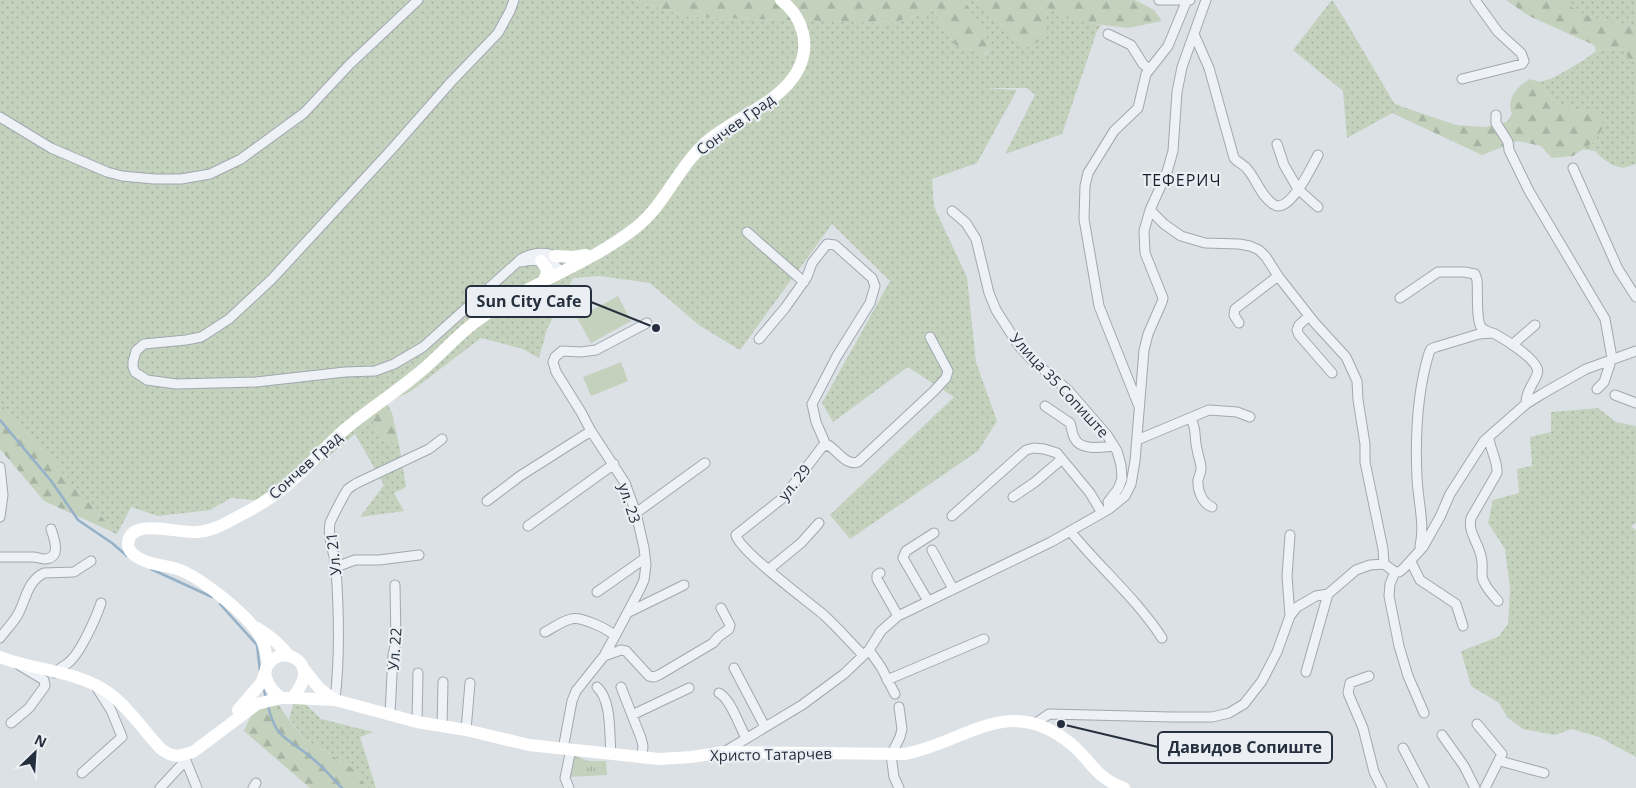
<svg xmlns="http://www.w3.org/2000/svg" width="1636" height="788" viewBox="0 0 1636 788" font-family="'Open Sans',sans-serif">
	<defs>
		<pattern id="grass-dots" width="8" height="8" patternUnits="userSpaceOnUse" patternTransform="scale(1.25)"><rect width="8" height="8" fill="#c3d1bd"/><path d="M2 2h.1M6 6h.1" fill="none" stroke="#a7b4a3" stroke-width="1.8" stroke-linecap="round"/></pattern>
		<pattern id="forest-firs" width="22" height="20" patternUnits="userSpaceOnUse" patternTransform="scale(1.25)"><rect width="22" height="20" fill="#c3d1bd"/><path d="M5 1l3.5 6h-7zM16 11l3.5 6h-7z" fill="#a7b4a3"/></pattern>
		<pattern id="park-tufts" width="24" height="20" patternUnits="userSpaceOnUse" patternTransform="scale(1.25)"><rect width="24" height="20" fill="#c3d1bd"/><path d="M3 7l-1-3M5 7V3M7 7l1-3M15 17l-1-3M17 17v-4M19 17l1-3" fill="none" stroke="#a7b4a3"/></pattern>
	</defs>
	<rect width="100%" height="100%" fill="#dce1e6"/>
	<path fill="url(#grass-dots)" d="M0,0H633L689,17L892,23L933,10L955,45L985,54V56L991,46L964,0H976L1026,48L1044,6L1088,23L1102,25L1097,31L1062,134L1005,154L1035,95L1027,88H982L1017,90L977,163L932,179L934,207L967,277L976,362L997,421L978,451L850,539L830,515L954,397L908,367L833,422L822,403L890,281L832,224L740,350L700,326L650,283L600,276L573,278L547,329L539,358L523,349L481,338L410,392L368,410L382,440L399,444L406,487L394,493L404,511L360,517L384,485L355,434L298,482L265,501L231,498L210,510L158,516L131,507L117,534L0,403Z
		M1332,0L1342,15L1394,103L1403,107L1347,138L1343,91L1293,50Z
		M1558,0H1636V29C1623,21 1605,21 1590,16C1578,13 1569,5 1558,0Z
		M1620,48L1633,62H1636V164L1623,168L1612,165L1602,158L1595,151L1582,149L1595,141L1599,110L1575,111L1556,102L1530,79L1540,82L1553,78L1584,60L1596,51Z
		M1598,408L1616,422L1636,426V523L1631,526L1636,530V757L1599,737L1572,729L1555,735L1523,729L1507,717L1499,703L1471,686L1461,651L1498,637L1508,624L1510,588L1505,549L1488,523L1493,500L1519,493L1517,469L1532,466L1530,437L1551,432V412Z
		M296,695L321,719L373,732L360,737L376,788H368L352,768L303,738L289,718Z"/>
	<path fill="url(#forest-firs)" d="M633,0H964L992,46L985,54L955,45L933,10L892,23L689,17Z
		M976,0H1135L1154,10L1162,21L1128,28L1088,23L1045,7L1047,37L1026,48Z
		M1506,0C1522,0 1542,0 1557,0C1567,2 1575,11 1584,14C1601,21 1622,20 1636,29V62H1633L1620,48L1596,51L1594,45L1529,16Z
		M1530,79L1556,102L1575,111L1599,109L1604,126L1595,141L1573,156L1552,158L1541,146L1518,141L1482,155L1392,113L1403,107L1456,125L1485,127L1507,122L1512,114C1506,98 1517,87 1530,79Z
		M386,402L392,413L399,444L382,440L367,410Z
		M0,403L117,534L44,501L0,449Z
		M276,702L303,738L352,768L368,788H310L244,731L255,707Z"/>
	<path fill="url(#park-tufts)" d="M575,756L589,761H606L607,775L569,777L571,760Z"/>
	<path fill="#c3d1bd" d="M618,296L631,321L591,343L577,318Z
		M621,362L628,381L591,396L583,377Z"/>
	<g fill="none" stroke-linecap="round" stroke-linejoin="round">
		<path stroke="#95b1c8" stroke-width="2.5" d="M0,420L52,482L78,520L112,543L127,556
			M151,569L212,597
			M220,604L257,645L260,671
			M263,686L266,698
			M268,706C276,738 284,736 308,755C321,764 331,777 342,788"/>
		<defs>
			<path id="minor" d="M514,0L510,11L498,33L451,82L392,149L272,279L229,319L209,332L201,337L186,340L144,344L136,351L133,362V367L135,372L147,380L176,384L256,382L345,372L375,371L394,364L423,347L521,259C533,252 548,251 559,258
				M1159,0H1190
				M1108,34L1131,45L1143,64L1149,69
				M1194,34L1209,68L1234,158C1238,163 1244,164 1248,170C1257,181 1261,196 1273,204C1289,216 1312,166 1318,155
				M1462,79L1522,64L1524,61L1521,53L1498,32L1475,0
				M1496,115V123L1508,142L1509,150L1529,191L1605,319L1612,358L1604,382L1597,389
				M0,117L51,148L107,172L122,176L154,179H181L210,174L241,159L304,113L350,64L418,0
				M1277,144L1284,165L1298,189L1318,207
				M1573,168L1618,269L1636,297
				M1150,210L1164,224L1181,236L1205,243L1239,244L1250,246L1259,250L1266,257L1278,276L1314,322L1346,357L1357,381L1358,400L1365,444V462L1383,549L1384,564
				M952,211L966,223L976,239L989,293L996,310L1019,346L1032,360L1068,390L1107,435L1117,451L1121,465L1122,479L1118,489L1108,502L1109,509
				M747,232L804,282
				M521,262C536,259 552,260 562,272
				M1400,298L1438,272H1464L1475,274L1477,280C1478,291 1476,319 1481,327C1484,331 1490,332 1495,334C1506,340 1532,356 1537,368C1541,376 1525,389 1526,404
				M1309,316L1299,325L1297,330L1299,335L1332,373
				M1239,323L1234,315L1235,309L1278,276
				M759,339L785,308L807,277L812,263L827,244L835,245L872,278L875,286L870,303L837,356L812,404L816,422L826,445
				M1512,345L1535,325
				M1615,395L1636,403
				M1138,404L1099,306L1084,219L1085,186L1088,173L1114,131L1138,108L1146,74L1168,46L1187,0
				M1045,406L1070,423C1072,428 1072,435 1075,439C1081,451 1103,447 1114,446
				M1191,419C1197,429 1194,438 1197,449C1198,456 1201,462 1201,469C1201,473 1199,476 1198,480C1197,490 1202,503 1212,507
				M1489,438C1490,449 1498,462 1497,473L1471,518C1467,534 1482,546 1482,563C1483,570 1480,575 1484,582C1487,589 1493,595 1498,601
				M1137,440L1209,410L1237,412L1250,417
				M0,467L3,495L0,517
				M1013,497L1035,482L1062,459
				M487,501L520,476L591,431
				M636,513L705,463
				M952,516L1026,450L1034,448L1044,449L1057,453L1090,493L1102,513
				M528,526L614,464
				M1070,531C1100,568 1136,598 1162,638
				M1290,535L1287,576L1290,616
				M1420,546C1425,524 1418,501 1417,478C1415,436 1417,393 1429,353L1431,349L1436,347L1479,334L1492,333
				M932,550L953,589
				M0,557C11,557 22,557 33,557C37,557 41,559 45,559C62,558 54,538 51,529
				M1411,562L1420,580L1456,604L1463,626
				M336,567L355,560H379L419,555
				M768,570L801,543L819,523
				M1395,572H1399L1403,569L1423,547L1440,517L1450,494L1484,441L1526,404L1542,394L1586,369L1636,351
				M1395,572L1390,584L1389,596L1399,646L1408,676L1424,713
				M880,573L877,575V579L898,616
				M597,592L644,559
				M928,601L903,558L906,551L934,533
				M629,612L684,585
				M545,632C553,628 562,621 571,619C581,616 608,629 615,636
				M0,638C5,631 12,624 17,616C26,601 26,582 44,573L74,572L91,561
				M869,650L881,667L895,694
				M863,655C850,642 838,628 825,616C809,602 739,551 736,535L784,497L822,447L828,445C838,451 846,466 858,462L934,391L946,378L948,371L930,337
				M604,656L621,650L626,651L649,676L654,677L659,675L713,643L718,637L729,629L730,625L721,608
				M734,668L765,727
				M1306,672L1328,594
				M55,673C59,668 63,667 68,663C80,654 96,618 101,603
				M1369,676L1350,683L1348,693L1363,728L1374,772L1382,788
				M887,680L984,639
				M597,687C612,701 609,733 611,753
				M621,687L641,738L643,746L642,756
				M719,693C730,698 740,727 746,738
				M335,700C340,657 339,612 336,569C335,554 327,538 330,523C331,520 345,492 348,489C350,487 354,485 357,483L429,449L442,439
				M390,714L393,655L396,642L395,585
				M632,715L689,688
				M417,722L418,673
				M11,723L29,708L45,686L44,680L19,665
				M1036,723L1049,714L1172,717H1212L1229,713L1244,704L1262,681L1277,652L1290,616L1297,607L1316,596L1328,594L1356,570L1370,565L1384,564L1395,572
				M1477,724L1502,754L1485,788
				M442,726L443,682
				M466,730L470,683
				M1442,735L1464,766L1475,788
				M1403,748L1424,788
				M563,749L572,701L576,691L604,656L615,636L640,589L644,580L646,565L644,548L636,513L625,483L591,431L581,412L556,372L553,362L555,357L562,351L581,352L596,350L647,323
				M724,752L802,705L844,674L869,650L881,631L898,616L1051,542L1109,509L1125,496L1131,484L1135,461L1144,350L1148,334L1162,302L1163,298L1145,253L1144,231L1150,210L1167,172L1173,151L1177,92L1182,67L1206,0
				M184,756L197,788
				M1500,761L1544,773
				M82,773L122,737L111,710L97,688
				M160,788L186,760
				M253,788L256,783
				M569,788L565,778L571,749
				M899,788L894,777L891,755L900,737L902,729L899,707"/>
		</defs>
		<use href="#minor" stroke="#a1a8b0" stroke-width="11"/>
		<use href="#minor" stroke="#eef1f5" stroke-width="9"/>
		<path stroke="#fff" stroke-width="12" d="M555,256L573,257L586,255
			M541,261L547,269L546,276L543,282
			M257,628C269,635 280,644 289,656
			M279,656C294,653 308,664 303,680C301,687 296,692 293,698H281C266,686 256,666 279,656Z
			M0,657C33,670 77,671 106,691C128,706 143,730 161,749L169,754L177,756L193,752L257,704L281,698
			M268,665C266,654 265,642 258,633C245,613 201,578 180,570C166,565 148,565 137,557C132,554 128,550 128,544C129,516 179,534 197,532C213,531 226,523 239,516C259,506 279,493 295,478C312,463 326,446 343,431C366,411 392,395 415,376C436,360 453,339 474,323C523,285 585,267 634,229C666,205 678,165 710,139C737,117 781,102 798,70C811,45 803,17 781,0
			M303,668L319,688L335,700
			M293,698L335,700L417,722L466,730L529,745L659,759L691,757L724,752L905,754C964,743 1006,695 1066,740C1089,756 1094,778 1124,788
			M238,710L262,682L265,672"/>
	</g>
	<g text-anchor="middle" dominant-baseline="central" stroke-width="4.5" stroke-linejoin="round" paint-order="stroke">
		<g font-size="15" fill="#252f3d" stroke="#ebeff4">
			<text transform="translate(735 124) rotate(-36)">Сончев Град</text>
			<text transform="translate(1060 385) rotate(47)">Улица 35 Сопиште</text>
			<text transform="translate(305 465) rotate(-42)">Сончев Град</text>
			<text transform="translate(794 482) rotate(-51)">ул. 29</text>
			<text transform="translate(630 503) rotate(72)">ул. 23</text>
			<text transform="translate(333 554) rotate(-96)">Ул. 21</text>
			<text transform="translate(394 649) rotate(-86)">Ул. 22</text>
			<text transform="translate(771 754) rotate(-1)">Христо Татарчев</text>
		</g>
		<g font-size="16" letter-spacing="1" fill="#18202d" stroke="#ebeff4">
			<text x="1182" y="180">ТЕФЕРИЧ</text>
		</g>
	</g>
	<path fill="none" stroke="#252f3d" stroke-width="2" d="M656 328L591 302M1061 724L1158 747"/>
	<g fill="#252f3d" stroke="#ebeff4" stroke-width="2">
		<circle cx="656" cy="328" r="5"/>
		<circle cx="1061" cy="724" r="5"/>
	</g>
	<g fill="#ebeff4" stroke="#252f3d" stroke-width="2">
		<rect x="466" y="286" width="125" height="31" rx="5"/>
		<rect x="1158" y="732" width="174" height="31" rx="5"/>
	</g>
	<g font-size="16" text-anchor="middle" font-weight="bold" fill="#252f3d">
		<text x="529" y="307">Sun City Cafe</text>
		<text x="1245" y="753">Давидов Сопиште</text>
	</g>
	<g transform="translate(35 753) rotate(25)" stroke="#ebeff4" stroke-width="4" paint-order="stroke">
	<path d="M0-4L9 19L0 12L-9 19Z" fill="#252f3d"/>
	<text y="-8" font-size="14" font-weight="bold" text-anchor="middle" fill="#252f3d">N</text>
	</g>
</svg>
